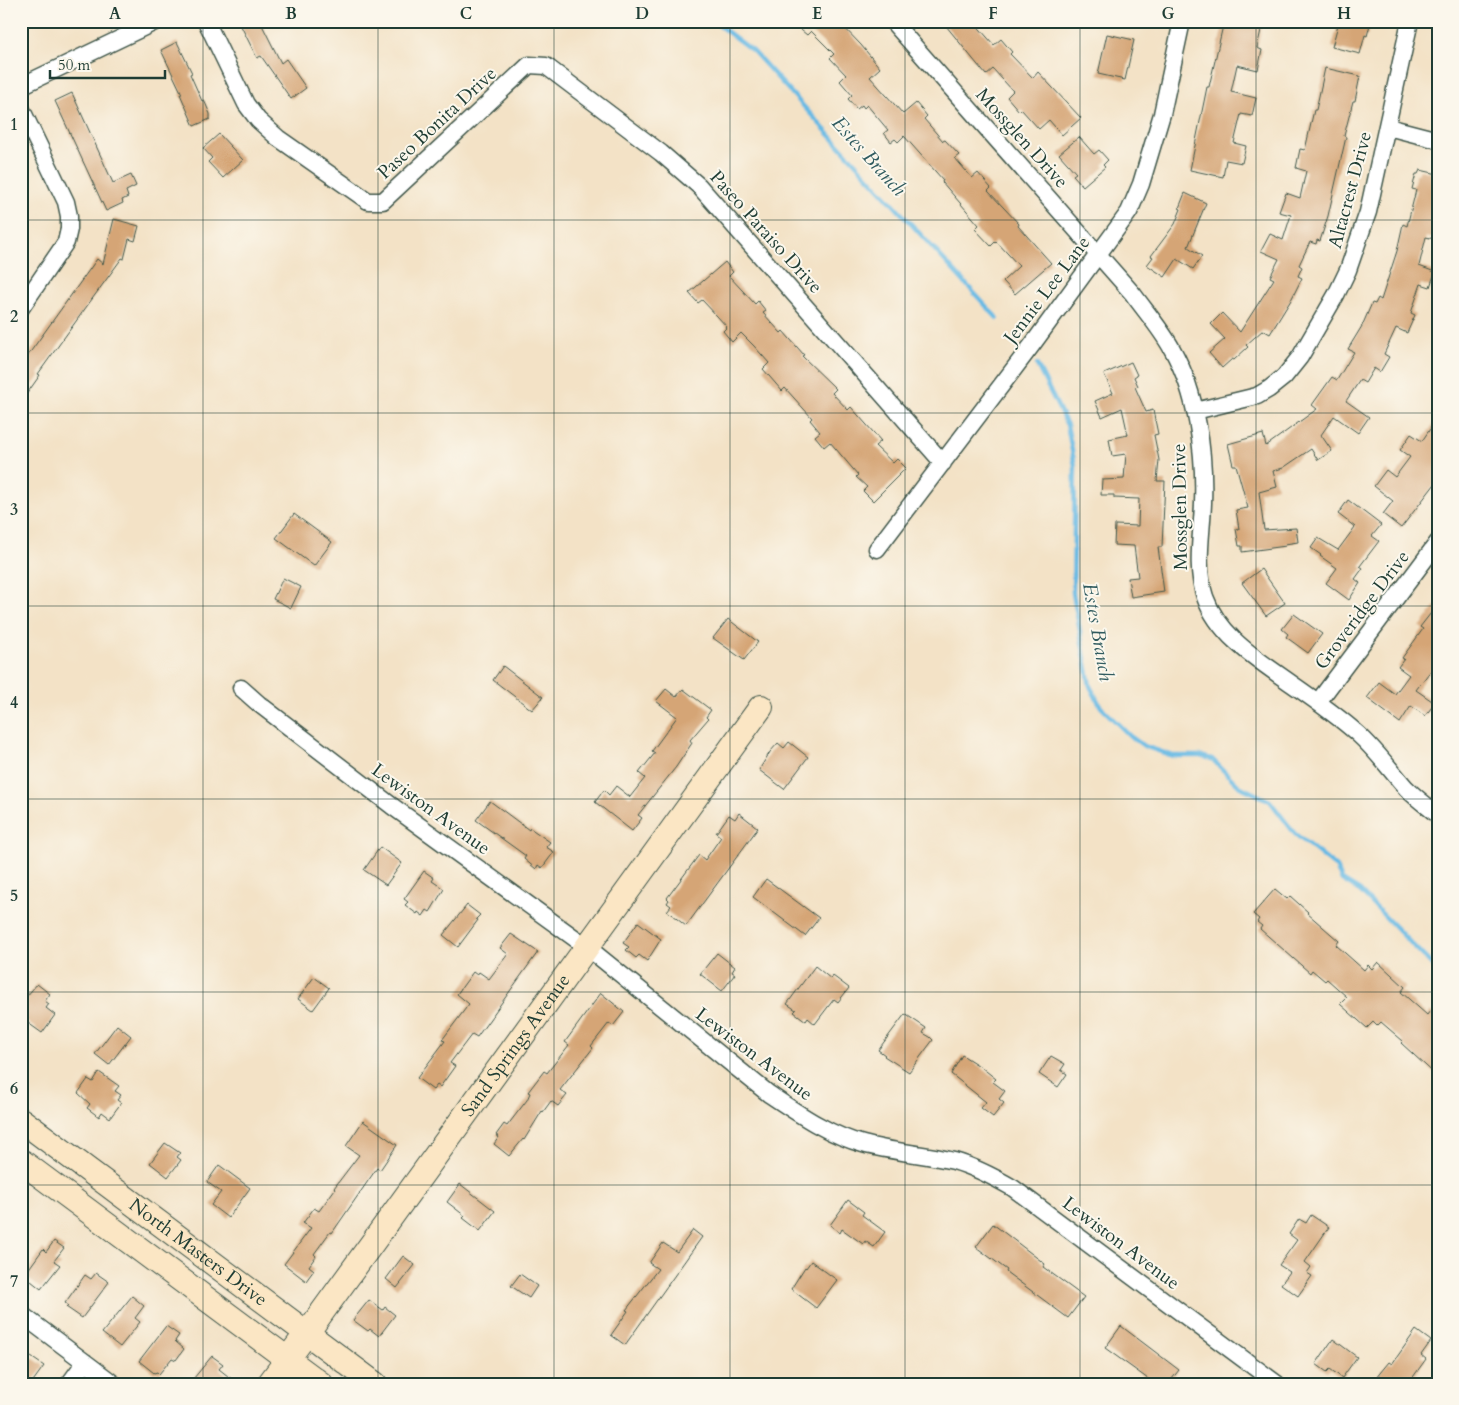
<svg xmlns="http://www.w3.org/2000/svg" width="1459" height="1405" viewBox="0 0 1459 1405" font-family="Cardo,serif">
	<rect width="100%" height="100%" fill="#fbf7ec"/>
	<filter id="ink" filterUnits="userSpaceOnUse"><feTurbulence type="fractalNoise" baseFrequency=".02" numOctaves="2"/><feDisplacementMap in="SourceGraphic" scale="10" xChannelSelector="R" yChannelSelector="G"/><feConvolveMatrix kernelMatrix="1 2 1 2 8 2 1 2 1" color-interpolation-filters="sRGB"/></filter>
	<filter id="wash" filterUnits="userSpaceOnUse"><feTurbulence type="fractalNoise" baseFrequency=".0096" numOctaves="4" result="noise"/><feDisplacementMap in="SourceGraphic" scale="20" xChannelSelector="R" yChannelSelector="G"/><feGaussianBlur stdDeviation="1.12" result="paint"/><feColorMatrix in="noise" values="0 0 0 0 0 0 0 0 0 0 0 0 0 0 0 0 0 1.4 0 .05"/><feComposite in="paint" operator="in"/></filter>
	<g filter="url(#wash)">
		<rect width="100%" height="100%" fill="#f3e2c6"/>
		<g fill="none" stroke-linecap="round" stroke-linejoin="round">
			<path stroke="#68bae4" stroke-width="4.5" d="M713,21L753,51L997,318
				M1037,365L1067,425L1075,466L1073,593L1090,686L1101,707L1130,736L1144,746L1173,756H1200L1212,759L1239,786L1270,801L1295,834L1336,867L1342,880L1360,891L1438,971"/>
		</g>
		<g id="blocks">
			<path fill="#d5a576" d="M251,21H260L281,63L286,59L306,88L291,99L261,56L257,58L241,26Z
				M790,21H838L861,45L880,68L870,77L903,114L916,103L927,116L924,119L943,141L945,140L959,155L955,158L972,178L978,173L991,188L988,191L1019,224L1018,226L1051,263L1015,294L1003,281L1019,266L996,241L991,246L975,229L979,225L942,182L943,180L904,136L898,142L895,139L891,142L884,133L888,130L867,105L864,108L862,105L857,109L848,99L852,95L840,81L846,75L830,58L834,54L811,31L807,35Z
				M942,21H973L994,45L1001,39L1012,52L1010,54L1033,78L1038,72L1081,118L1062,135L1049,120L1039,129L1021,109L1019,111L1007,97L1013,91L993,69L986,75Z
				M1224,21H1263L1257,48L1262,50L1258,70L1237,65L1231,92L1256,98L1252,116L1241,114L1234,143L1246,146L1242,163L1226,160L1223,177L1190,170L1207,87H1209Z
				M1339,21H1371L1367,36L1365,35L1360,54L1332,47Z
				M1107,34L1134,40L1125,80L1098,74Z
				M177,42L192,73L190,74L202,101L204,100L210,114V119L194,126L180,94H182L161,50Z
				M1325,68L1360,76L1355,101H1353L1344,136L1346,137L1328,216L1320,241L1317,240L1316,244L1310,242L1299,265L1302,267L1298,276L1302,278L1291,300L1270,334L1263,330L1246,345L1248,347L1234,360L1232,359L1222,368L1209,353L1225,339L1211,324L1222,313L1240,332L1274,279L1270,277L1279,259L1261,251L1270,234L1283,240L1291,215L1279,212L1286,193L1300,198L1306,171L1296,168L1300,149L1305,150L1314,110H1316Z
				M72,93L113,183L131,175L136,186L126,191L128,197L122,200L123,203L106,211L55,101Z
				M219,134L243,160L223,178L208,162L212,158L203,148Z
				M1079,137L1094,154L1099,150L1108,160L1103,165L1105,167L1083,186L1073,175L1076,173L1059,154Z
				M1420,170L1438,174V240L1426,237L1419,266L1435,272L1430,287L1421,284L1411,313L1415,315L1407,333L1396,328L1384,354L1389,357L1380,372L1374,368L1365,383L1360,380L1346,401L1369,417L1358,433L1334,416L1321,435L1332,451L1318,460L1311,449L1283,468L1273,471L1277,487L1259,492L1264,530L1296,528L1298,542L1285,544L1286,546L1242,552V546H1239L1236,529H1239L1236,510L1248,508L1236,465H1233L1228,444L1263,434L1266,446L1317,409L1312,405L1332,377L1337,380L1354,352L1348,349L1362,326L1372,303L1375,304L1378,298L1381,300L1397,251L1403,224L1407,226L1416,190L1412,189L1416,174H1418Z
				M1185,193L1206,203L1188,247L1202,256L1193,269L1177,259L1165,277L1147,265L1153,257L1151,256L1175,224L1181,209L1179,208Z
				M114,219L139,226L135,241L129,239L124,259L122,258L87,306L38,374L40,375L21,402V365L97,259L103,264Z
				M725,262L733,272L729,276L755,304L758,301L766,311L763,313L781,333L783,331L804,355L802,356L836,389L832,393L848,410L851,407L881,441L875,446L893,463L897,459L906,468L873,501L863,491L867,487L856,477L858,475L830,442L824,447L815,436L820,432L810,420L812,418L785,388L782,391L763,369L769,363L754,346L741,333L732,342L723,331L727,327L717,316L702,300L698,303L689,293Z
				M1131,362L1137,375L1134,377L1138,386L1135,387L1146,412L1153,410L1158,434L1154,435L1159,460L1157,481H1165L1162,547H1158L1164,592L1131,597L1128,578L1138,577L1134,546L1114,545L1115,525L1138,526L1139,499L1114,498V495H1101L1102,480L1124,479L1126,454L1112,456L1109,439L1128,435L1122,408L1102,417L1095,401L1113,393L1104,374Z
				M1438,417V480L1401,528L1383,514L1393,501L1374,486L1386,470L1395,477L1410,457L1400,450L1411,434L1422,441Z
				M1348,500L1381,525L1372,536L1379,541L1360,566L1363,568L1355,579L1360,583L1349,600L1326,583L1337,568L1320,556L1321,555L1311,548L1318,538L1338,550L1355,527L1338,514Z
				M294,514L332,542L314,566L276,538Z
				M1261,569L1285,603L1266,616L1242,583Z
				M283,578L301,587L291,608L273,599Z
				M1438,604V661L1416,690L1435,703L1425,716L1411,706L1400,723L1367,698L1379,682L1395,694L1409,675L1398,667L1404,659L1402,658L1423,629L1420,627Z
				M1294,614L1322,634L1308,653L1286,637L1288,634L1282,629Z
				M728,619L758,642L744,660L713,638Z
				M503,666L543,697L532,710L493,680Z
				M666,689L676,697L683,689L711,710L706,717L708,719L690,740L692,743L676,767L638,815L642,818L632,831L595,802L604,790L609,795L616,786L630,797L645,778L639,773L655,753L652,751L677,717L656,701Z
				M789,742L808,757L784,789L759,770L770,752L778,743L784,748Z
				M490,801L529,830L530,828L550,842L546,847L554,852L542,868L538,865L536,869L524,859L526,856L476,820Z
				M739,813L758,828L686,926L667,911L671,906L667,903L669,900L667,898L699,855L705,860L721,837L716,833L729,815L735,819Z
				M380,847L402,863L386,885L364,870Z
				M424,871L434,878L432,881L444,889L430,912L427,910L423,916L418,912L417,914L405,905L408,902L404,899Z
				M766,879L819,918L805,936L753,897Z
				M1275,889L1287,899L1290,896L1308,912L1307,913L1339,941L1336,945L1364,970L1368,965L1372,969L1378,962L1405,987L1401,992L1427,1015L1430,1011L1438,1017V1077L1401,1043L1403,1041L1381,1022L1377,1026L1373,1022L1367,1028L1340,1004L1347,997L1327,979L1325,981L1312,970L1310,973L1260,929L1262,926L1257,922L1259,919L1253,914Z
				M467,905L480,915L476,919L478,920L458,947L443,935Z
				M638,922L661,939L647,961L639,955L636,958L626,950L629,947L623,943Z
				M511,934L538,952L477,1037L472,1034L450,1063L455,1066L440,1087L437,1085L433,1090L417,1078L445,1041L442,1040L469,1004L457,994L473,972L477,975L479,972L489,979L508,954L500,948Z
				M717,953L735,967L732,972L735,974L722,991L700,974Z
				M815,966L831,979L833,976L849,988L838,1002L834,999L815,1024L808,1018L806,1021L794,1012L796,1010L787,1004Z
				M314,977L329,988L313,1010L298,999Z
				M37,984L50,994L45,1001L49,1004L46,1008L55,1015L42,1033L21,1018V1003Z
				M601,993L624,1012L613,1026L609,1023L591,1046L593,1048L560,1090L567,1095L558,1106L551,1101L543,1112L542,1111L524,1140L523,1139L509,1156L494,1144L499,1137L496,1135L504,1124L507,1126L527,1100L530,1093L528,1092L544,1071L547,1073L569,1045L565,1042Z
				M905,1014L926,1028L923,1033L930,1037L933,1040L909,1072L884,1056L885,1055L878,1050Z
				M117,1025L131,1036L109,1065L95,1054Z
				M962,1055L981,1067L996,1079L993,1082L1005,1091L999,1099L1004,1103L993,1117L981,1108L986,1102L951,1074Z
				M1051,1056L1065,1064L1061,1070L1067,1074L1058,1087L1039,1074Z
				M99,1072L119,1086L115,1091L121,1095L117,1100L121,1103L110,1118L102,1112L99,1117L87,1108L90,1104L78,1093L88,1079L93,1082Z
				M363,1121L397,1145L380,1170L377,1168L332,1233L330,1232L314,1254L316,1256L309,1266L314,1270L306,1281L284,1264L311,1228L303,1223L314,1208L319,1211L335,1189L334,1188L359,1155L346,1146Z
				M165,1143L180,1153L177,1157L181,1160L168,1177L150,1163Z
				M219,1165L250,1188L228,1218L211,1205L221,1192L207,1182Z
				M460,1184L495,1211L480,1231L463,1218L465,1216L447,1202Z
				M848,1200L864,1212L862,1215L885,1232L874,1247L865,1241L863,1244L842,1229L840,1233L830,1225Z
				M1311,1215L1329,1227L1305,1262L1311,1267L1307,1273L1312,1276L1298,1296L1281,1284L1290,1272L1279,1265L1297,1240L1289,1234L1299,1219L1306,1223Z
				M993,1224L1045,1264L1043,1267L1084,1297L1068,1318L1006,1272L1007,1270L976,1247Z
				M693,1230L702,1237L625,1345L611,1335L628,1311L626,1310L658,1269L649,1263L663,1243L677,1252Z
				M54,1241L64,1248L54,1261L60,1265L41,1289L26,1277L27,1276L25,1274L43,1249L46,1252Z
				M403,1256L415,1265L397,1288L386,1279Z
				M811,1261L837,1280L816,1308L791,1289L805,1267L806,1268Z
				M96,1273L109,1282L82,1318L66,1307L68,1305L65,1303L85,1275L91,1279Z
				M520,1274L537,1286L529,1298L511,1286Z
				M132,1296L144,1306L135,1318L140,1322L120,1347L102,1333Z
				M369,1300L383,1310L385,1307L395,1315L379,1336L370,1329L368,1331L353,1320Z
				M166,1326L179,1335L175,1341L184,1349L176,1360L172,1358L159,1374L157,1372L154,1373L139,1361Z
				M1121,1326L1179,1370L1168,1384H1155L1105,1348Z
				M1416,1330L1431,1341L1421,1355L1426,1359L1408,1384H1371L1389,1362L1392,1364Z
				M1333,1339L1357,1357L1342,1378L1330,1369L1327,1372L1316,1364Z
				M21,1350L44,1366L31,1384H21Z
				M212,1356L223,1364L219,1369L238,1384H189Z"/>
		</g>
	</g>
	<g filter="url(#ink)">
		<use href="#blocks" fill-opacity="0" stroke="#3f564a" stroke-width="1"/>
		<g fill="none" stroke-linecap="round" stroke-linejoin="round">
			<defs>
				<path id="street" d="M206,21L246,104L258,120L278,138L368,201H383L529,65L546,66L661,153L699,186L943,463
					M892,21L1133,294C1146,312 1161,329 1172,349C1197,393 1205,453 1203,503C1202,535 1195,566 1205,597C1219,637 1260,661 1292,684C1315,700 1338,716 1358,734C1377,751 1390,770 1406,788C1416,798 1427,806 1438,815
					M21,86L157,21
					M21,108L66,202L69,216V229L66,242L21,308
					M1388,127L1438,140
					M1195,411L1257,396L1269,389L1284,377L1300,357L1336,295L1348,270L1368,212L1410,21
					M877,549L1032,345L1129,212L1141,184L1162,114L1182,21
					M241,688L259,704L392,806L587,947L769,1094C799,1114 829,1135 863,1144C893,1152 924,1154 954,1161C975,1167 994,1177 1013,1188L1277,1384
					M1318,702L1438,542
					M21,1314L114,1384
					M69,1384L85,1362"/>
				<g id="secondary">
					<path id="s1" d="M21,1120L375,1384"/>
					<path d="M21,1161L321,1384"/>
					<path id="s2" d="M269,1384L307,1333L761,707"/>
				</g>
			</defs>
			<use href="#street" stroke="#3f564a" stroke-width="19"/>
			<use href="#secondary" stroke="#3f564a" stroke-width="26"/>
			<use href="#street" stroke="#fff" stroke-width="16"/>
			<use href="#secondary" stroke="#fbe6c4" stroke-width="24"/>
		</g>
	</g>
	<path fill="none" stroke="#1f3d34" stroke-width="1" stroke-opacity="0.55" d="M203,21V1384M378,21V1384M554,21V1384M730,21V1384M905,21V1384M1080,21V1384M1256,21V1384M21,220H1438M21,413H1438M21,606H1438M21,799H1438M21,992H1438M21,1185H1438"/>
	<g text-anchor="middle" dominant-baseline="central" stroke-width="4" stroke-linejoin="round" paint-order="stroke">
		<g font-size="19" fill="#1f3d34" stroke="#fbf7ec">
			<text transform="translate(437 123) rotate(-43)">Paseo Bonita Drive</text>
			<text transform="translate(1022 138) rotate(48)">Mossglen Drive</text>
			<text transform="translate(1350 190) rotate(-75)">Altacrest Drive</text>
			<text transform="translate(766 232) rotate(48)">Paseo Paraiso Drive</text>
			<text transform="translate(1047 290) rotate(-53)">Jennie Lee Lane</text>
			<text transform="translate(1180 507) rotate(-91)">Mossglen Drive</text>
			<text transform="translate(1362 610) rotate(-53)">Groveridge Drive</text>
			<text transform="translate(431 809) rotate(36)">Lewiston Avenue</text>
			<text stroke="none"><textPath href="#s2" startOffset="419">Sand Springs Avenue</textPath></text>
			<text transform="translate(754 1054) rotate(37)">Lewiston Avenue</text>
			<text transform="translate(1121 1243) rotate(37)">Lewiston Avenue</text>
			<text stroke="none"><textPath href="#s1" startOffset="221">North Masters Drive</textPath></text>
		</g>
		<g font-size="20" font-style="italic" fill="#315c60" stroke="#fbf7ec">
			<text transform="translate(869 156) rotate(48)">Estes Branch</text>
			<text transform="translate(1098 632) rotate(80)">Estes Branch</text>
		</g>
	</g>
	<rect width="1459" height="1405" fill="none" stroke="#fbf7ec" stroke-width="55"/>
	<path d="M50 70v8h115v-8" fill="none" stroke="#1f3d34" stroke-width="2.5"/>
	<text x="58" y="70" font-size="15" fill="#1f3d34" stroke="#fbf7ec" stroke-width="4" paint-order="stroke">50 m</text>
	<rect x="28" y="28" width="1404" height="1350" fill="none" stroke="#1f3d34" stroke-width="2"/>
	<g font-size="16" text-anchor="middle" font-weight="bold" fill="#1f3d34">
		<text x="115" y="19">A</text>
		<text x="291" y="19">B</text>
		<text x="466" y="19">C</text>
		<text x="642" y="19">D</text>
		<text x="817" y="19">E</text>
		<text x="993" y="19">F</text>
		<text x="1168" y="19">G</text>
		<text x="1344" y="19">H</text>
		<text x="14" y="130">1</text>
		<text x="14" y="322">2</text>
		<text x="14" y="515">3</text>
		<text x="14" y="708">4</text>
		<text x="14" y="901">5</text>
		<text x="14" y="1094">6</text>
		<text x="14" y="1287">7</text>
	</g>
</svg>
